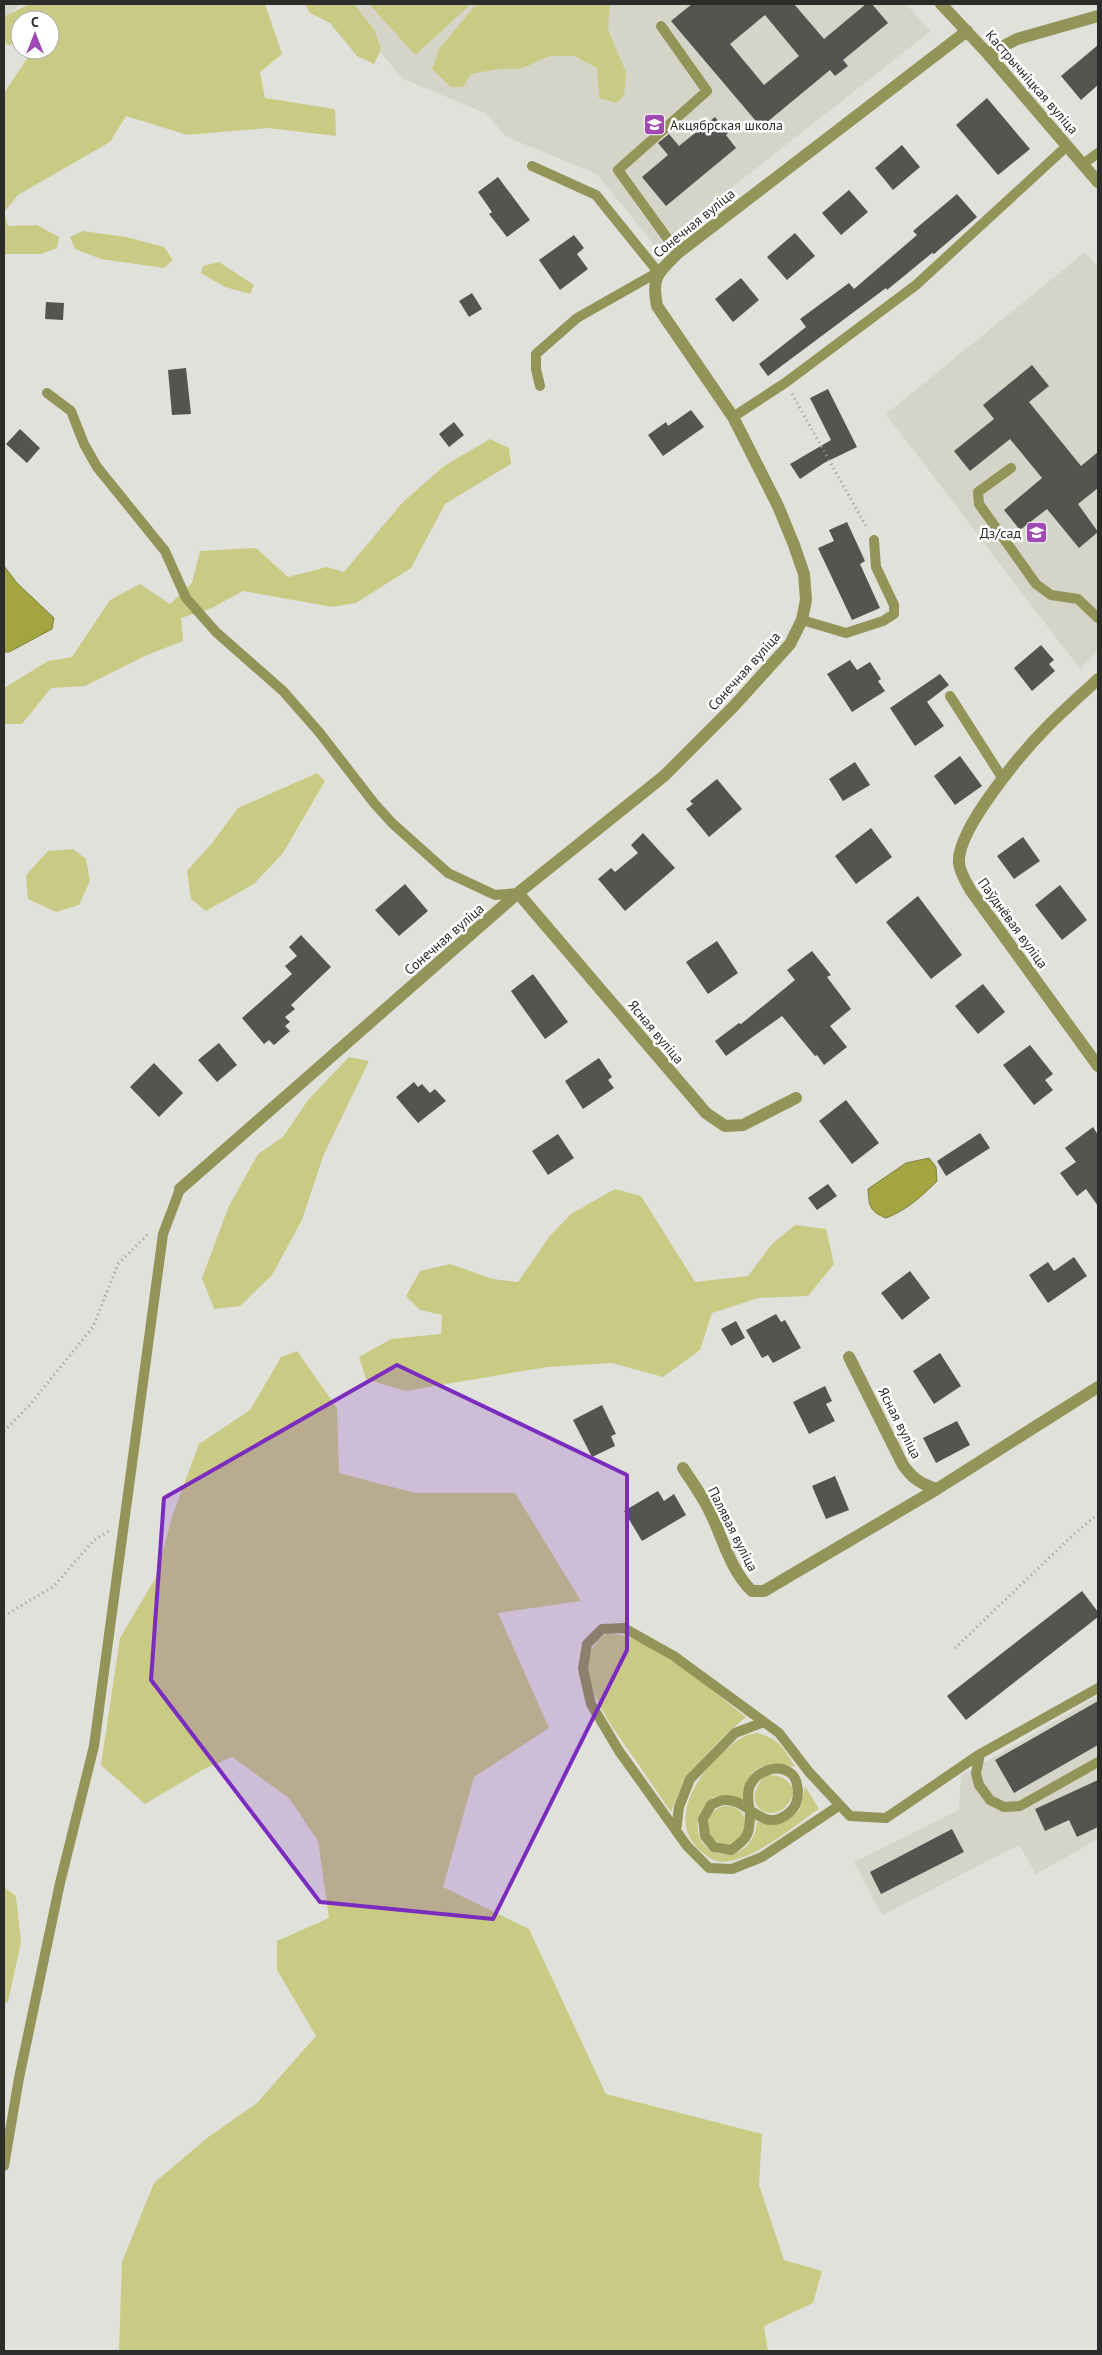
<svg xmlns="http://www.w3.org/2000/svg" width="1102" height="2355" viewBox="0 0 1102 2355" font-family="'PT Sans',sans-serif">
	<rect width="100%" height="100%" fill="#e1e1dc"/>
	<path fill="#d4d5c8" d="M4,4H19L4,23Z
		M339,4H906L931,31L656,247L597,174L507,137L485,113L403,79Z
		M1085,252L1098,267V651L1080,669L886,414Z
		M1098,1696V1839L1036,1874L1019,1845L882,1915L854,1862L959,1810L961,1776Z"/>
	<path fill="#c9cb85" d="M30,4H265L282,54L260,72L265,98L335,109L336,136L268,128L187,135L126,116L110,142L18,195L4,212V93L33,50H50V20H20V43L8,45L4,41L5,16Z
		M305,4H354L375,31L381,50L374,64L357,56L330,23L310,13Z
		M369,4H471L415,55Z
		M479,4H610L608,30L626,72L624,96L616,103L599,98L597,68L574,56H550L520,69H499L471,74L463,87H451L432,69L439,49L474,7Z
		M4,212L8,226L37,225L59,237L57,248L41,254H4Z
		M83,231L126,237L164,247L173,260L164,268L101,259L75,249L70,237Z
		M219,262L254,285L250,294L225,287L201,273L203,266Z
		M490,439L509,448L511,464L445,504L411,568L356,603L332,607L243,591L212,608L181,618L183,641L147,655L85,686L51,688L22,724H4V688L48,661L72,657L110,600L140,584L170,604L192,583L200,551L256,548L288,577L327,567L344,572L403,502L444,466Z
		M317,773L325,781L283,853L254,884L206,911L191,899L187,871L212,843L238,808Z
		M73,849L86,859L90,881L79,905L56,912L28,899L26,875L48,851Z
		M349,1057L369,1061L324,1154L302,1220L272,1275L240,1306L214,1309L202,1278L228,1208L258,1154L283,1137L308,1100Z
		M615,1189L641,1196L695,1282L748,1276L772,1244L795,1225L826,1229L834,1264L808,1296L758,1298L712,1313L700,1350L663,1377L612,1363L547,1367L405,1391L366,1379L359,1357L391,1339L441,1334L442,1315L420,1310L406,1296L420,1271L450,1264L493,1279L518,1282L549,1237L571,1214Z
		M297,1351L337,1408L339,1473L415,1493H515L581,1601L498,1613L549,1728L474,1777L443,1887L529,1929L606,2094L762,2134L759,2185L784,2260L822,2271L813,2303L764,2326L768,2351H119L122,2262L154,2183L207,2138L257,2103L316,2036L277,1970V1941L329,1918L318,1841L289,1798L232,1757L204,1769L145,1804L101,1765L120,1638L155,1579L173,1514L199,1444L250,1410L281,1357Z
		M608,1633C652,1636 711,1690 746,1717L725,1735L686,1776L671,1812C658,1793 645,1774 632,1755C611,1725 560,1661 608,1633Z
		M757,1733C779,1739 784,1748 795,1767C766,1759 743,1767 744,1801L730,1796L713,1797C708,1804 699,1811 698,1820C692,1861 752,1870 757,1822C776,1827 785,1822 800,1810L805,1786L819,1809C791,1828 763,1853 731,1861C720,1864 711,1860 703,1853C664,1823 698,1772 728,1748C732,1745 737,1739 743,1737C747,1734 753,1734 757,1733Z
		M766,1775C780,1775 786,1777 794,1790C784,1833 732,1809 766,1775Z
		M708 1825a19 19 0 1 1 38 0a19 19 0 1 1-38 0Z
		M4,1887L16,1896L21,1942L8,2002L4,2004Z"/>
	<path fill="#a4a541" stroke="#80813a" d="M4,566L17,583L54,618L52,629L9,652H4Z
		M929,1158L936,1167L937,1181C921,1197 907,1210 886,1218C869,1211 869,1206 868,1189L906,1163Z"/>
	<path fill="#545450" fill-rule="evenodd" d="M692,4H794L824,39L866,4H872L888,23L843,60L848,66L835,76L830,70L761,127L671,21ZM765,15L799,56L764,85L730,44Z
		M1098,45V85L1081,100L1061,76Z
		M987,98L1030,149L998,175L956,125Z
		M715,117L728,133L726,135L736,148L666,206L642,177L668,155L658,143L669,134L679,146Z
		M902,145L920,167L893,190L875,168Z
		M498,177L530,220L507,237L489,214L492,212L478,192Z
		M849,190L868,212L841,235L822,213Z
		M957,194L977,217L934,254L932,253L887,290L886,288L768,376L759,364L806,327L800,319L849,283L854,289L917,235L913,231Z
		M795,233L815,256L787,280L767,257Z
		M574,235L584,248L577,254L588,269L560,290L539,260Z
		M741,278L759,300L733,322L715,299Z
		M472,293L482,309L469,317L459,301Z
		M46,302L64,303L63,320L45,319Z
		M1032,365L1049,386L1029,402L1081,466L1098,452V488L1078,504L1098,532L1079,548L1047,509L1020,530L1004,510L1042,478L1010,439L970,471L954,451L994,419L983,405Z
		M186,368L191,414L172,415L168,370Z
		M828,389L857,447L824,463L800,479L790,464L831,440L810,398Z
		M691,410L704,427L663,456L648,435L666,422L668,426Z
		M454,422L464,435L449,447L439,434Z
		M20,429L40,448L27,463L6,444Z
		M847,522L865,561L860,564L880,608L852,620L818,548L834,541L829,530Z
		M1041,645L1054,660L1049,664L1055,671L1032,691L1014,668Z
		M850,660L857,670L870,662L881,679L878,681L885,691L852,712L827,674Z
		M940,674L949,685L927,702L944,726L915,746L890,708Z
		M960,756L982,786L955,805L934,776Z
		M855,762L870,785L843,801L829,779Z
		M717,779L742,809L709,837L686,809L693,804L690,801Z
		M871,828L892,857L856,884L835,856Z
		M643,833L675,868L625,911L598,879L611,868L615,872L638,853L631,845Z
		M1023,837L1040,861L1014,879L997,856Z
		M405,884L428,911L399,936L375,910Z
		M1060,885L1087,920L1062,940L1035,905Z
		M918,896L962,955L931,979L886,922Z
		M301,935L331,967L291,1005L295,1009L285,1017L290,1022L285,1026L290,1031L274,1045L269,1040L264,1044L242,1018L292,974L285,966L297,956L289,947Z
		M717,941L738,973L708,994L686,962Z
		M812,951L831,975L827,977L851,1009L830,1026L847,1047L824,1065L817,1055L815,1056L782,1016L726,1056L715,1041L739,1023L741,1024L795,980L787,970Z
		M533,974L568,1022L545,1039L511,991Z
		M983,984L1005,1012L978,1034L955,1006Z
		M219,1043L237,1065L217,1082L198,1060Z
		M1030,1045L1053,1074L1045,1080L1053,1090L1034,1105L1003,1065Z
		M599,1058L612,1077L608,1080L614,1088L583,1109L565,1081Z
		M154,1063L183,1093L159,1117L130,1087Z
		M414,1082L418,1087L422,1084L430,1093L435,1089L446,1101L418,1123L396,1097Z
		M846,1100L879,1143L852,1164L819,1121Z
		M1093,1127L1098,1135V1206L1086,1189L1077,1196L1060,1173L1076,1162L1065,1148Z
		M980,1133L990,1148L946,1176L937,1161Z
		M558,1134L574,1158L548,1175L532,1151Z
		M828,1184L837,1196L817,1210L808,1198Z
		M1074,1257L1087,1276L1048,1303L1029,1275L1048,1262L1054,1271Z
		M910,1271L930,1298L902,1320L881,1293Z
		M776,1314L781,1322L785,1320L801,1348L773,1363L768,1355L762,1358L746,1330Z
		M736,1321L745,1338L731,1346L721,1329Z
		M940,1353L961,1386L934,1404L913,1371Z
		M825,1386L832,1401L826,1404L835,1421L809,1434L793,1402Z
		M602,1405L616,1434L611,1436L615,1446L592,1457L573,1420Z
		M957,1421L970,1445L936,1463L923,1438Z
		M835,1476L849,1510L826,1519L812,1486Z
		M658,1491L664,1501L674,1494L686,1515L642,1541L624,1511Z
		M1082,1591L1098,1612V1617L966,1720L947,1696Z
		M1098,1701V1745L1014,1793L995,1760Z
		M1098,1780V1827L1077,1837L1069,1820L1045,1831L1035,1809Z
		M952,1829L964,1852L881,1894L870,1872Z"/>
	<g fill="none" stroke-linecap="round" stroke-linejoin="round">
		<path stroke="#989894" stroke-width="3" stroke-dasharray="1 4" stroke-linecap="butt" d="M792,394L867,528
			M4,1431L28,1407L93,1327L118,1264L149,1233
			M4,1616L54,1586L94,1540L109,1531
			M955,1648L1073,1535L1098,1514"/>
		<path stroke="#939458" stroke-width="10" d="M661,26L707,91L618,170L678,253
			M1083,164L1098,153
			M532,166L596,195L658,272L577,318L536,354V369L540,386
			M47,393L71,411L84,444L97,467L165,551L186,598L216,632L283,691L319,732L374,803L392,823L448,873L495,895L518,893
			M733,417L785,383L916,285L1067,146
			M1011,468L978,492L979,504L1036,584L1051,595L1078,599L1098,618
			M802,620L846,633L883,621L894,614V605L876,567L874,540
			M950,696L1003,779
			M1098,1688L980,1754L976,1773L979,1785L990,1800L1004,1807L1020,1806L1098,1762
			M840,1805L762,1857L732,1869L709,1868L687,1846L619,1751L591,1704L583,1669L587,1644L602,1629L624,1628L674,1656L779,1733L809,1772L850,1816L886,1818L980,1754
			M750,1812C750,1833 749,1838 731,1850L714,1847L705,1836L703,1819L711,1805C715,1803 721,1800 725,1800C750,1799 763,1836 790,1812C796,1807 798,1799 798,1791C797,1783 796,1776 789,1772C777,1764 759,1771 752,1782C746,1790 748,1802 750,1812
			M676,1831L679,1807L690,1779L735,1733L764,1722
			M4,2166L19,2078L60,1883L94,1746L163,1234L180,1189"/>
		<path stroke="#939458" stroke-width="12" d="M941,4L988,54L1098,182
			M988,54L1017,39L1098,16
			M1098,679C1081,695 1064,710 1048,726C1024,750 956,830 959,863C960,873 966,882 971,891L1098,1066
			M518,893L706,1113L725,1126L743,1125L796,1098
			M180,1189L518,893L664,776L734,706L790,644L802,620L806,600L804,574L794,545L778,506L733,417L657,306C651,277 658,273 678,253L967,31
			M849,1357L903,1465C913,1479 921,1484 937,1489
			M683,1468C692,1482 703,1497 710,1512C723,1538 730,1570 752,1591H764L937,1489L1098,1387"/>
	</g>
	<path fill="#7b2cbf" fill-opacity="0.2" stroke="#7b2cbf" stroke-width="4" stroke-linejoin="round" d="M397,1365L627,1475V1650L493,1919L320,1902L151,1680L164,1498Z"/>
	<defs>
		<symbol id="school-square" viewBox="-11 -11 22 22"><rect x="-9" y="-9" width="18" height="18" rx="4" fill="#a048b4" stroke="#fff"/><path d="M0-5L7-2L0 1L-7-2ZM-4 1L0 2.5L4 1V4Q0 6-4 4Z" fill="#fff"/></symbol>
	</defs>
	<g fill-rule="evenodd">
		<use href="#school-square" x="642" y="112" width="25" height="25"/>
		<use href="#school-square" x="1024" y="520" width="25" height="25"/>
	</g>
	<g text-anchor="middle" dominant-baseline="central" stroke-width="5" stroke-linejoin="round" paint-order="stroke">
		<g font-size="14" fill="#2c2c2a" stroke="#fff">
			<text transform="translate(1032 82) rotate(49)">Кастрычніцкая вуліца</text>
			<text transform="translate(694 223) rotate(-39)">Сонечная вуліца</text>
			<text transform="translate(744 671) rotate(-48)">Сонечная вуліца</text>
			<text transform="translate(1013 923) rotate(54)">Паўднёвая вуліца</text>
			<text transform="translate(444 939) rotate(-41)">Сонечная вуліца</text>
			<text transform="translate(656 1032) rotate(50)">Ясная вуліца</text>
			<text transform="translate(900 1423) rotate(63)">Ясная вуліца</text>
			<text transform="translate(733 1529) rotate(63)">Палявая вуліца</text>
		</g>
		<g font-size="14" fill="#2c2c2a" stroke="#fff" text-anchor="start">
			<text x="670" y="125">Акцябрская школа</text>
			<text x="1021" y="533" text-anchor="end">Дз/сад</text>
		</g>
	</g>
	<rect width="1102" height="2355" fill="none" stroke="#2c2c2a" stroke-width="10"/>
	<g transform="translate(35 35)"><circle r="24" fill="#ffffff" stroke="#ababaa"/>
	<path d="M0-4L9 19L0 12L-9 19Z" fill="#a048b4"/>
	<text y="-8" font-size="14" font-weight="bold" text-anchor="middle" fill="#2c2c2a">С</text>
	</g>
</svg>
